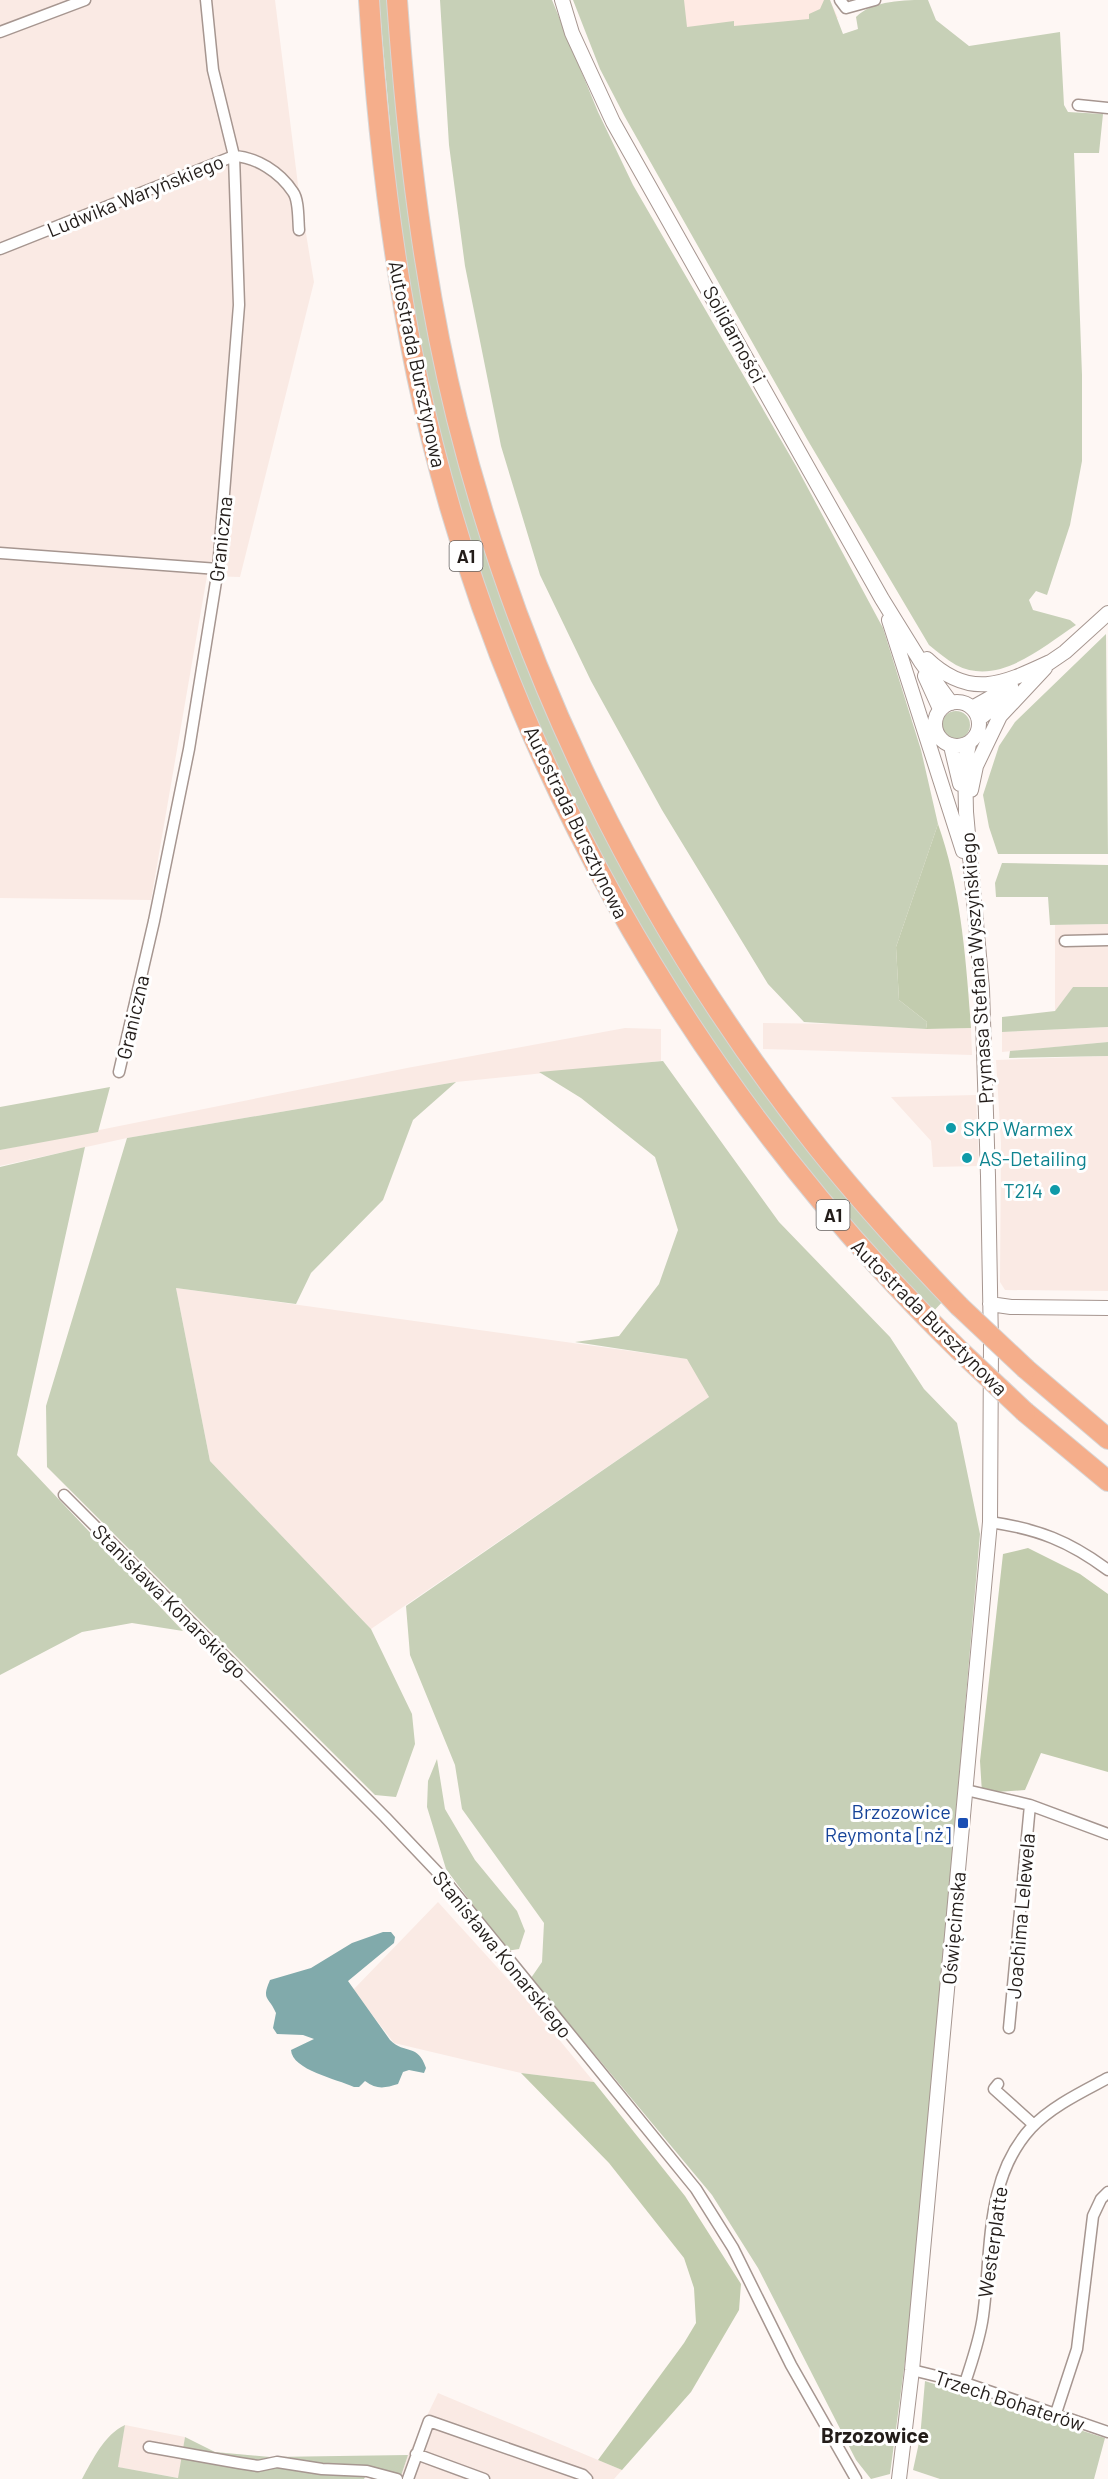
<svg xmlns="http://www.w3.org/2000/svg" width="1108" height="2479" viewBox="0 0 1108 2479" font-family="Barlow,sans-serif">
	<rect width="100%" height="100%" fill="#fef7f4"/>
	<path fill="#feeae3" d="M677,0H830L838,18L682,40Z"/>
	<path fill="#faeae4" d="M0,0H275L298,185L314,282L240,577L207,576L151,900L0,898Z
		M1108,924V987H1073L1055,1011V925Z
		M763,1023L850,1024L926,1029L971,1028L972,1055L763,1049Z
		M1108,1027V1042L1002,1052V1032Z
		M625,1028L661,1029V1061L456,1082L127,1138L0,1166V1150L407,1068Z
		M1108,1056V1291L1005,1290L1000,1282L1001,1143L996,1060Z
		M976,1095L979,1166L933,1167L931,1141L891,1097Z
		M176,1288L688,1359L709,1397L371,1629L210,1461Z
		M438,1902L524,1997L594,2082L521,2073L394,2043L353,1990Z
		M438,2393L622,2470L614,2479H400L408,2455Z
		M125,2425L185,2437L179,2478L117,2467Z"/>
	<path fill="#c7d0b7" d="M379,0H390L468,484L657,923L944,1300L932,1313L865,1242L723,1063L599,857L526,701L468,539L422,366L388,148L392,147Z
		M440,0H552L598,112L633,185L796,466L883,628L921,750L938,824L896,947L899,1000L927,1022L926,1029L804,1022L768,984L662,810L591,681L540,575L501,446L465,266L449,145Z
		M573,0H684L687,27L734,21V26L809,19V14L820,9L824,0H830L843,34L858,29L856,17C873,0 905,0 928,0L936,20L969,46L1060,32L1064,105L1068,112L1103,114L1099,153H1074L1082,375V461L1070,525L1047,595L1036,591L1029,600L1033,610L1070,620L1076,625C1042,647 999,687 956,665C947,660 938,652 929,645L807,439L625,117L600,69Z
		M1106,634L1108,854H998L989,827L983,795L999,746L1015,722Z
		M942 725a14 14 0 1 1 28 0a14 14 0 1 1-28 0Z
		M1002,863L1108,865V924L1050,925L1048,897H996L995,883Z
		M1073,987H1108V1027L1002,1032V1017L1055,1011Z
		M1108,1042V1056L1009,1058L1010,1051Z
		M663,1061L779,1222L890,1337L924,1389L957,1423L980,1534L915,2286L890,2474L871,2479L856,2460L758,2268L712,2195L531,1978L542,1962L544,1923L462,1809L455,1765L410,1655L406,1606L709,1397L687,1359L575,1342L619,1336L659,1284L678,1230L655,1157L581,1098L539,1072Z
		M456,1082L413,1120L383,1200L311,1273L296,1304L176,1288L210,1461L371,1629L412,1714L415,1744L396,1797L375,1795L47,1467L46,1406L127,1138Z
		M110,1087L98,1132L0,1150V1107Z
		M85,1147L17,1455L183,1631L132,1623L82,1632L0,1675V1167Z
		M437,1759L445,1809L475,1860L517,1911L525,1931L519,1949L507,1951L446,1869L427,1807L428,1781Z
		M925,2381L1105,2438L1094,2479H940L913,2470L920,2438Z
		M125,2425L118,2467L178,2478L185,2437L215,2452L270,2457L408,2455L400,2479L366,2475L364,2479H82C93,2459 104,2435 125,2425Z"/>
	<path fill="#c2ccae" d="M938,824C961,889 966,959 971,1028L926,1029L927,1022L899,1000L896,947Z
		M1028,1548L1080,1574L1108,1594V1772L1041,1753L1025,1790L982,1793L980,1761L1003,1554Z
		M521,2073L594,2082L685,2196L741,2284L739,2310L691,2392L622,2470L598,2460L684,2343L696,2323L694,2288L684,2258L609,2163Z"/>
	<path fill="#81aaab" d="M383,1932H391L395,1937L394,1943L348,1981L390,2040C405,2055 418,2043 426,2068L424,2073L409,2070L403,2072L398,2084C385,2088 377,2090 365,2081L359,2087H354C337,2079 292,2070 291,2050L314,2039L303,2035L277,2034L273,2028L276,2013C269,1996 261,2001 270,1980L311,1968L352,1943Z"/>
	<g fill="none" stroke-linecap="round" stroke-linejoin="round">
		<defs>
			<path id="minor" d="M840,0L846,8L875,0
				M0,32L85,0
				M1078,105L1108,108
				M0,249L234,156C256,157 280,172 293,192C299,200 298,219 299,230
				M0,553L218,569
				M1065,941L1108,940
				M119,1072L154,921L189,749L218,569L239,305L234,156L213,70L206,0
				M64,1495L385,1817L442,1877L696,2189L733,2248L791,2365L856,2479
				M990,1522C1038,1529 1069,1541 1108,1570
				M966,1790L1030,1805L1108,1834
				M1009,2028L1030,1805
				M998,2084L994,2089L1034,2125
				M912,2370L965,2383L1108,2432
				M965,2383C972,2361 980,2339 983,2316C992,2252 984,2179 1031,2128C1052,2106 1082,2092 1108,2078
				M1056,2413L1077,2349L1093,2216L1101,2199L1108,2192
				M149,2447L239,2463L258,2466L277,2462L322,2469L367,2471L397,2479
				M416,2454L484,2479
				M408,2479L429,2421L583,2475L587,2479"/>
			<path id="tertiary" d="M562,0L572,33L613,122L882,599L921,662L951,703
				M889,620L963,851
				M927,659C970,700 1003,684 1050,662
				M1043,667L1065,652L1108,613
				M925,676L940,709
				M935 724a22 22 0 1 1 44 0a22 22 0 1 1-44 0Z
				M972,708L1011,686
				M979,719L1008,696
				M951,746L960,784
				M971,790L976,766L1000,716L1045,668
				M990,1304L1011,1307L1108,1308
				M899,2479L912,2370L990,1522L991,1344L988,1176L982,989L966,812L965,764L969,744"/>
			<path id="motorway" d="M369,0C377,127 391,252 417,376C496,747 689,1086 959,1350
				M397,0C407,141 423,283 457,419C522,678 641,920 805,1131C852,1192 905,1250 959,1306
				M1026,1369L1108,1439
				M1025,1412L1108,1481"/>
		</defs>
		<use href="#minor" stroke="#a69690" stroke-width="13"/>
		<use href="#tertiary" stroke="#a69690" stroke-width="16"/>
		<use href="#motorway" stroke="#d7d6d6" stroke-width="22"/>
		<use href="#minor" stroke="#fff" stroke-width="10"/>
		<use href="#tertiary" stroke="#fff" stroke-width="14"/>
		<use href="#motorway" stroke="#f5ae8b" stroke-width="20"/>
		<defs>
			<path id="motorway-bridge" d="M959,1306L1026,1369
				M959,1350L1025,1412"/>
		</defs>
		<use href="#motorway-bridge" stroke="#d7d6d6" stroke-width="22" stroke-linecap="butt"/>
		<use href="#motorway-bridge" stroke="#f5ae8b" stroke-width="20"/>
	</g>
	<g fill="#0f9aa8" stroke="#fff" stroke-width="2">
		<circle cx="951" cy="1128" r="6"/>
		<circle cx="967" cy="1158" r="6"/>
		<circle cx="1055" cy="1190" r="6"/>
	</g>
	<rect fill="#1a4fb4" stroke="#fff" stroke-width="2" x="957" y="1817" width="12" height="12" rx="3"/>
	<g text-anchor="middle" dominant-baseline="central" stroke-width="6" stroke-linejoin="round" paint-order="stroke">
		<g fill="#fff" stroke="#65615f" stroke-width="1.5">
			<rect x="449.5" y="541" width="33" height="30" rx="4.5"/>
			<rect x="816.5" y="1200" width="33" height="30" rx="4.5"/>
		</g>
		<g font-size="18" font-weight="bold" fill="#231d1a">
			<text x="466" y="556">A1</text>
			<text x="833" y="1215">A1</text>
		</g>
		<g font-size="20" fill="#231d1a" stroke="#fff">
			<text transform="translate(135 195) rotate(-22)">Ludwika Waryńskiego</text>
			<text transform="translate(735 334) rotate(61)">Solidarności</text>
			<text transform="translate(418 364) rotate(78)">Autostrada Bursztynowa</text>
			<text transform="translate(220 539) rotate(-84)">Graniczna</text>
			<text transform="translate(577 822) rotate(64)">Autostrada Bursztynowa</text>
			<text transform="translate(976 968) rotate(-94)">Prymasa Stefana Wyszyńskiego</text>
			<text transform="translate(132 1017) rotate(-77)">Graniczna</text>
			<text transform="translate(930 1317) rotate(45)">Autostrada Bursztynowa</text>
			<text transform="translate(170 1601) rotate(45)">Stanisława Konarskiego</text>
			<text transform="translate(1020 1916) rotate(-85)">Joachima Lelewela</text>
			<text transform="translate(953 1928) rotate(-85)">Oświęcimska</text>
			<text transform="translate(503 1954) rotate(51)">Stanisława Konarskiego</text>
			<text transform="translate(992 2242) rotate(-82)">Westerplatte</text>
			<text transform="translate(1010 2400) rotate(18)">Trzech Bohaterów</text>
		</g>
		<g font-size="20" fill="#0d838f" stroke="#fff" text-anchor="start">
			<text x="963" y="1128">SKP Warmex</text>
			<text x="979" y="1158">AS-Detailing</text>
			<text x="1043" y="1190" text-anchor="end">T214</text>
		</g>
		<g font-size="20" fill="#164399" stroke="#fff" text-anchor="end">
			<text x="951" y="1811">Brzozowice<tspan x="951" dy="23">Reymonta [nż]</tspan></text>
		</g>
		<g font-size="21" font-weight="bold" fill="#231d1a" stroke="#fff">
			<text x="875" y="2434">Brzozowice</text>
		</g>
	</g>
</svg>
